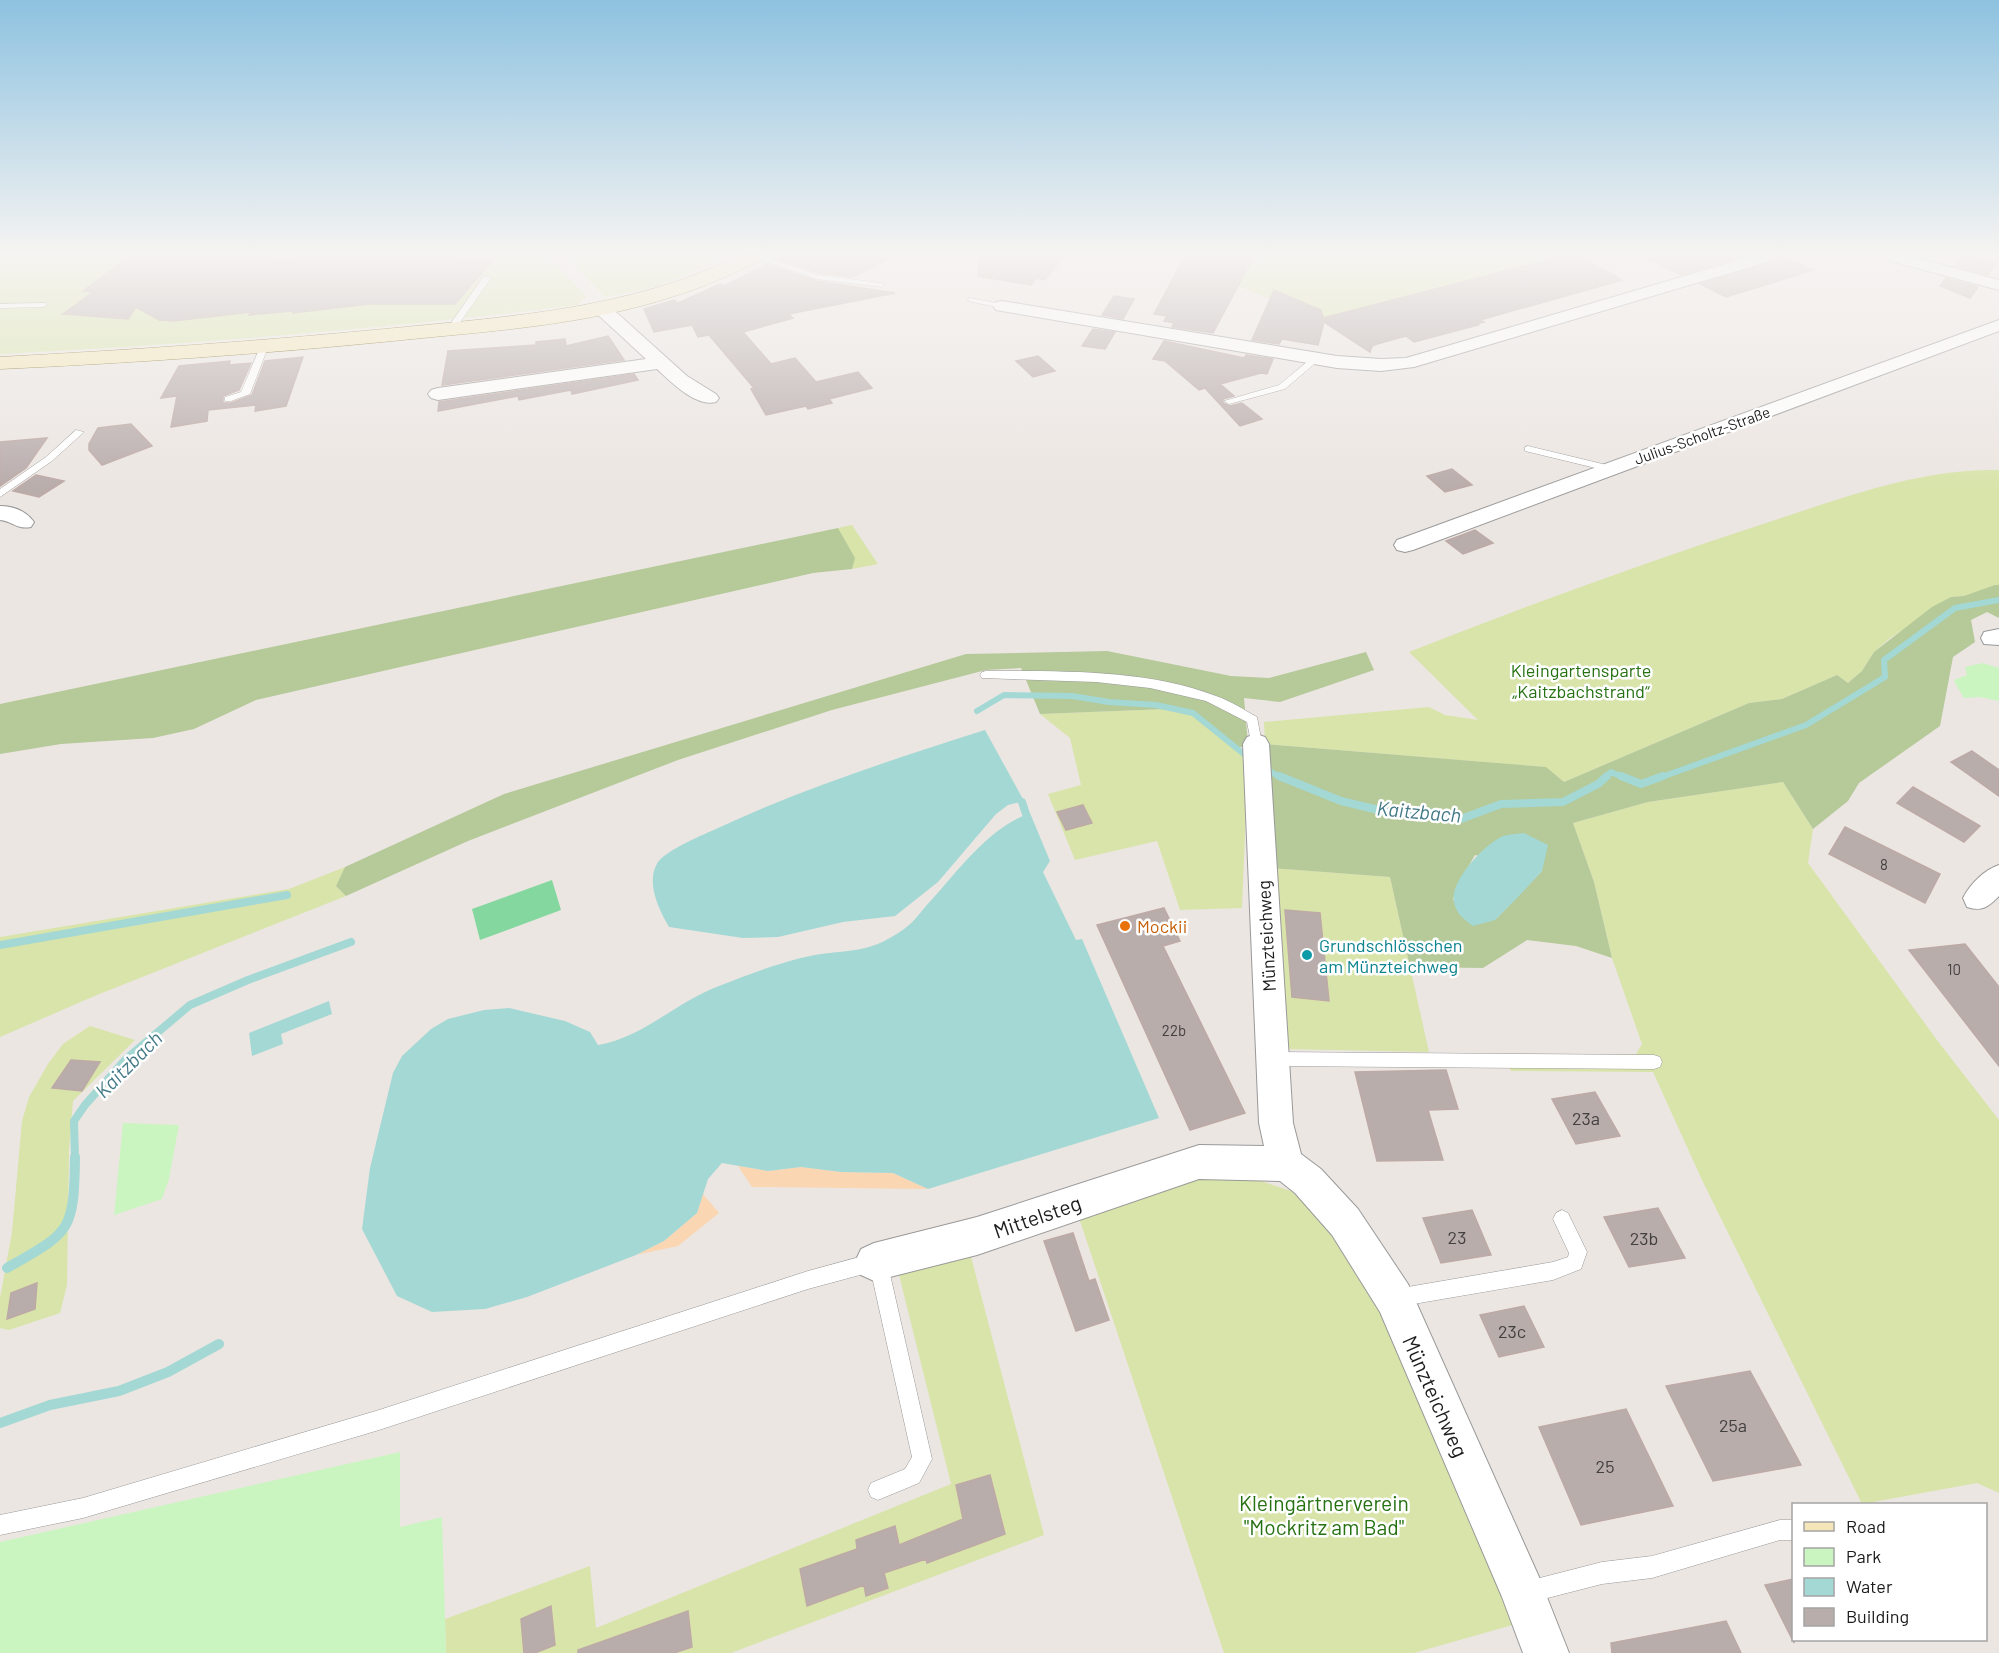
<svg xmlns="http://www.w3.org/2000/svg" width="1999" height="1653" viewBox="0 0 1999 1653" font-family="Barlow,sans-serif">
	<rect width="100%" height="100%" fill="#ece6e2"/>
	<path fill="#d8e4aa" d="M0,256H548L586,296L577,305C385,329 193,344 0,354Z
		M565,256H729L656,287L605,297Z
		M1263,256H1617L1342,326L1221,280Z
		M1999,470V585L1964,596L1951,597L1889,639L1874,652L1862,671L1848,683L1837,675L1782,699L1749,703L1564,782L1545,767L1265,744L1264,722L1429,707L1445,715L1478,720L1409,652C1528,605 1647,562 1769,522C1843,498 1920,468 1999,470Z
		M852,525L878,564L852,569L854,558L838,528Z
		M1166,709L1191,714L1239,748L1248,760L1242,908L1180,910L1157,841L1075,860L1048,794L1081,785L1070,738L1040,714Z
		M1783,782L1813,829L1808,863L1937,1040L1999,1120V1493L1977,1483L1862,1504L1702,1180L1653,1072L1511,1071L1506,1054H1636L1642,1044L1612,958L1594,882L1573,823L1648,802Z
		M345,867L336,886L346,896L97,995L0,1037V937L289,889Z
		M1271,868L1390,877L1429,1052L1282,1049Z
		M90,1026L135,1040L73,1101L69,1150L67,1285L60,1313L9,1330L0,1328V1298L12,1232L22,1121L29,1097L48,1064L63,1044Z
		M1213,1173L1258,1180L1291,1191L1326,1223L1362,1267L1516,1624L1414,1653H1224L1079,1218Z
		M970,1253L1044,1535L731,1653H446L445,1619L590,1566L596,1628L951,1484L897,1267Z"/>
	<path fill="#b5c999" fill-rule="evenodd" d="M838,528L855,558L852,569L813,573L256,700L194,729L153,738L61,744L0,754V704Z
		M1995,585H1999V618L1987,612L1971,620L1975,642L1953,657L1940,726L1859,783L1848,801L1813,829L1783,782L1648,802L1573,823L1594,882L1612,958L1576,946L1527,940L1483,968L1410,967L1390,877L1271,868L1265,744L1546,767L1564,782L1749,703L1782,699L1837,675L1848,683L1862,671L1874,652L1932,607L1951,597L1964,596ZM1475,855L1542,871L1495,920L1453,900L1456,888Z
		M1107,651L1231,676L1269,678L1366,652L1374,670L1280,702L1244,698L1248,744L1239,748L1191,715L1166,709L1040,714L1021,668L986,670L832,710L678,760L468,841L346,896L336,886L345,867L504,794L966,654Z"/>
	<path fill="#fad6b2" d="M738,1166L768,1171L801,1167L841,1172L893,1173L928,1189L752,1187Z
		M703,1194L719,1213L678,1246L636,1255L664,1241L697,1213Z"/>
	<path fill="#cbf5c0" d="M1983,663L1999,668V701L1980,697L1964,698L1955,683L1954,680L1967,675L1965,667Z
		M123,1123L179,1125L169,1179L162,1199L114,1215Z
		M400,1452V1527L442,1517L446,1653H0V1542Z"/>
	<path fill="#84d79e" d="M552,880L561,910L480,940L472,909Z"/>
	<path fill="#a4d8d4" d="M985,730L1024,801L1008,805L996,814L938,882L895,916L843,922L778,937L743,938L669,927C659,910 645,882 658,862C668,849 703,835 718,828C804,788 894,759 985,730Z
		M1030,813L1050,861L1043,872L1076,940L1082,939L1159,1118L928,1189L893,1173L841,1172L801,1167L768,1171L722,1163L708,1179L697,1213L664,1241L636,1255L527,1297L485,1309L432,1312L397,1296L362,1229L370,1168L393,1073L402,1056L431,1029L448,1019L484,1010L509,1008L565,1021L590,1032L598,1045C642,1038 678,1001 719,986C746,975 774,965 801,958C844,947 864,958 904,929C913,923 919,914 926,906C957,873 986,829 1030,813Z
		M1524,833L1548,845L1542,871L1518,897L1495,920L1473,926C1464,919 1456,914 1454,902C1449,882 1484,845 1501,837C1507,834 1517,834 1524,833Z
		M329,1001L332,1014L281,1034L283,1044L252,1056L249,1033Z"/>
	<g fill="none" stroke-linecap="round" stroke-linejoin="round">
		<path stroke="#a4d8d4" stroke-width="6" d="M977,711L1004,695L1072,696L1109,702L1156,705L1193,713L1250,759
			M1263,767L1281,778
			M1605,778L1611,772L1625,778
			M1659,778L1806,725L1885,677L1884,660L1955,608L1999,600"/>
		<path stroke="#a4d8d4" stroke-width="8" d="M1279,776L1341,801L1395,814L1418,810L1461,819L1501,804L1563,802L1598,784L1607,776
			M1621,776L1641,784L1663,776
			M1022,802L1026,814
			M0,945L287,895
			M75,1159L74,1121L85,1105L126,1059L190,1005L248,980L351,942"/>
		<path stroke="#a4d8d4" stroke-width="10" d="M7,1268C70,1232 74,1233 75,1157
			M0,1423L50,1405L119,1391L168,1372L219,1344"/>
	</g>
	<path fill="#b9adac" stroke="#bda9a5" stroke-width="1.5" d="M130,256L294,259L296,256H385L493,260L455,304H369L293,313V311L249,315L251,312L174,321L159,320L136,307L128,319L63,314L93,292L83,291Z
		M782,256H895L853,277L819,273L777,259Z
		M979,256H1064L1045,280L1036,278L1031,285L978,276Z
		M1185,256H1254L1213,333L1172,327L1174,323L1164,321L1167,316L1154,314Z
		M1563,256H1580L1622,280L1480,320L1484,322L1476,324L1478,325L1414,342L1406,336L1377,344L1372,346L1370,352L1324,322L1318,345L1282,339L1279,344L1252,340L1274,290L1321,310L1323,318Z
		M1643,256H1744L1681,275Z
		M1781,256L1814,270L1726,297L1700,284L1778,261Z
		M1963,256H1968L1996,263L1988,275L1956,266Z
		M767,264L817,281L895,293L789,314L793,318L743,332L771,364L795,358L816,382L858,372L872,388L829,399L832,403L808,409L806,406L766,415L751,389L754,388L709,335L698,337L692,325L654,332L644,309L674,300L678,303L720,284L724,286Z
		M1946,278L1978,287L1970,298L1940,286Z
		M1114,296L1134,299L1123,319L1102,315Z
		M1093,329L1115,332L1105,349L1082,346Z
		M608,336L624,360L442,385L448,351L536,345V342L565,339L566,346Z
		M1164,341L1244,358L1246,355L1273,359L1267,374L1261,373L1220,384L1234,396L1223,399V403L1230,406L1242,403L1262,419L1240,426L1205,388L1199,390L1165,361L1153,359Z
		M1038,356L1055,371L1033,377L1016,361Z
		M303,357L286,406L255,411L256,405L208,410L207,421L171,427L177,396L161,398L179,366L230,361L229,365L251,363L239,390L223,396V403H231L252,395L265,361Z
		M634,374L638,380L572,394L571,390L519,400L518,396L438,411L439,402Z
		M131,424L152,446L102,465L89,450V444L98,428Z
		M47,438L26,468L0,486V442Z
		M1452,469L1472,485L1445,492L1427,476Z
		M36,475L64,481L39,497L13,491Z
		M1475,530L1493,543L1463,554L1446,541Z
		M1972,751L1999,770V796L1951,762Z
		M1913,787L1980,826L1964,842L1897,803Z
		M1083,805L1092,823L1066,830L1057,812Z
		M1845,827L1940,874L1925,903L1829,854Z
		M1164,908L1180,941L1163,946L1245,1113L1190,1130L1097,925Z
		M1285,910L1320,913L1329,1001L1292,997Z
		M1965,944L1999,987V1066L1909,950Z
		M71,1060L100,1062L82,1091L52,1088Z
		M1446,1070L1458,1109L1428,1110L1443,1160L1377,1161L1355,1072Z
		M1595,1092L1620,1136L1576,1144L1552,1099Z
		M1658,1208L1685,1258L1629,1267L1604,1217Z
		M1472,1210L1491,1255L1441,1263L1423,1218Z
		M1073,1233L1089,1281L1095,1279L1109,1320L1076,1331L1044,1241Z
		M37,1283L35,1309L7,1319L11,1293Z
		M1524,1306L1544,1347L1499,1357L1480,1315Z
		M1750,1371L1801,1465L1713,1481L1666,1386Z
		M1626,1409L1673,1506L1581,1525L1539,1427Z
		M990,1475L1005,1534L927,1563L926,1559L884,1573L888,1588L866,1596L864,1585L807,1606L800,1569L857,1549L856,1540L895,1526L899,1545L963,1519L956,1485Z
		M1794,1579V1643L1765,1585Z
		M551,1606L555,1645L535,1653H524L521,1619Z
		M688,1611L692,1647L674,1653H578V1650Z
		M1726,1621L1741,1653H1612L1611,1643Z"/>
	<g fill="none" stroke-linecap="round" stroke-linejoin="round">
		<defs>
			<path id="lane" d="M750,256H762L818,275L881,283L885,285L881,287L817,279Z
				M484,276L491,278L454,331H448L447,329Z
				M969,298L1002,304L1006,306L1002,308L972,302L968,300Z
				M46,303L47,305L43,307L0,308V304Z
				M261,345L268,347L250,394L231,401H225V397L241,392Z
				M1313,357L1320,359L1285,389L1229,404L1224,401L1279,385Z
				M76,430L84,432L52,461L0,497V489L46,457Z
				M1528,446L1615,467L1617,469L1612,472L1525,451V447Z
				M986,671C1059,671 1147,669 1216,696C1231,701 1244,710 1257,717L1262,744L1256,749L1252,747L1247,722L1206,701L1150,688L1096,682L982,678L980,675L982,672Z
				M1273,1052L1654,1055L1660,1057L1662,1062L1660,1067L1654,1069L1273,1066L1267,1064L1265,1059L1267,1054Z
				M1562,1210L1568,1213L1587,1252L1581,1269L1553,1280L1396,1307L1390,1304L1387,1298L1390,1292L1396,1289L1553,1262L1568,1257L1569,1253L1553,1219L1556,1213Z
				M878,1252L884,1255L887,1261L932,1459L919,1483L878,1500L871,1497L868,1490L871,1483L905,1469L912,1457L871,1272L808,1289L379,1430L83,1518L0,1535V1515L83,1498L379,1410L808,1271Z
				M1780,1520H1794V1540H1780L1652,1578L1602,1584L1528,1603L1520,1600L1517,1592L1520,1584L1528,1581L1602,1562L1652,1556Z"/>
			<path id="street" d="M1753,256H1779L1777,259L1414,367L1381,371L1337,368L1002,311L996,310L993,306L996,302L1002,301L1337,356L1381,359L1406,358Z
				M1881,256H1909L1999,280V290L1883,259Z
				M601,303L607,304L687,376L716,394L719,398L716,402C695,407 671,382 657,369L438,400L431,398L428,394L431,390L438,388L646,359L595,312L592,308L595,304Z
				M1999,320V331L1413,550L1405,552L1397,550L1394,545L1397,540Z
				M0,506C13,506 26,511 34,522L31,527C17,530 12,521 0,520Z
				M1999,629V645L1984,644L1981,638L1984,632Z
				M1256,734L1265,737L1269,744L1293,1123L1301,1154L1321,1169L1358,1209L1408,1284L1539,1577L1569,1653H1523L1502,1597L1380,1312L1332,1235L1295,1193L1280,1181L1199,1179L977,1255L874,1281L861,1275L855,1262L861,1249L874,1243L977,1217L1199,1145L1264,1146L1259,1123L1243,744L1247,737Z
				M1999,865V896C1988,907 1982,912 1967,907L1963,898C1970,884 1984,870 1999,865Z"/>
			<path id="secondary" d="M739,256H764L762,260C734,273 707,286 678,295C586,326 489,331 393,341C262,354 131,363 0,369V357C132,350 263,341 395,328C515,316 629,309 739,256Z"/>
		</defs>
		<use href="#lane" stroke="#999" stroke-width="1"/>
		<use href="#street" stroke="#999" stroke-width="2"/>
		<use href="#secondary" stroke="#69580c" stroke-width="1"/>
		<use href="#lane" fill="#fff" fill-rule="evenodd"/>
		<use href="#street" fill="#fff" fill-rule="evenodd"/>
		<use href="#secondary" fill="#f4e6b8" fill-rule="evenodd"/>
	</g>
	<linearGradient id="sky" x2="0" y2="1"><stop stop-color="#8dc2e0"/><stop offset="0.52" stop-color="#f6f4f2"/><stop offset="1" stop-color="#f6f4f2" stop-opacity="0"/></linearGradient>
	<rect width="1999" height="488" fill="url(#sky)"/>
	<circle fill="#e8710a" stroke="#fff" stroke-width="2" cx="1125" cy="926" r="6"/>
	<circle fill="#0f9aa8" stroke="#fff" stroke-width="2" cx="1307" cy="955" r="6"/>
	<g text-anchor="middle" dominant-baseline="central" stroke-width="5" stroke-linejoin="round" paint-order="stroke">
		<g font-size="15" fill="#1c1c1c" stroke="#fff">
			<text transform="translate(1702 435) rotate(-20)">Julius-Scholtz-Straße</text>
		</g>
		<g font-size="15" fill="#434040">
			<text x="1884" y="864">8</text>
			<text x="1954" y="969">10</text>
			<text x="1174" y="1030">22b</text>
		</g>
		<g font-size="18" fill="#267112" stroke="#fff">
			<text x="1581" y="670">Kleingartensparte<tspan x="1581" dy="21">„Kaitzbachstrand“</tspan></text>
		</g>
		<g font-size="18" fill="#c56008" stroke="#fff" text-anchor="start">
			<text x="1137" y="926">Mockii</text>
		</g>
		<g font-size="18" fill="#1c1c1c" stroke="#fff">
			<text transform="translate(1266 936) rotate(-93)">Münzteichweg</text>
		</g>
		<g font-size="18" fill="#0d838f" stroke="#fff" text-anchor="start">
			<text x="1319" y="945">Grundschlösschen<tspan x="1319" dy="21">am Münzteichweg</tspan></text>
		</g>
		<g font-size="18" fill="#434040">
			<text x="1586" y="1118">23a</text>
			<text x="1457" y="1237">23</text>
			<text x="1644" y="1238">23b</text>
			<text x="1512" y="1331">23c</text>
			<text x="1733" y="1425">25a</text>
			<text x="1605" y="1466">25</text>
		</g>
		<g font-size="20" font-style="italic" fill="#437987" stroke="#fff">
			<text transform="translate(1419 811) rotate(5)">Kaitzbach</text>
			<text transform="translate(128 1064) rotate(-45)">Kaitzbach</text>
		</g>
		<g font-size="21" fill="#1c1c1c" stroke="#fff">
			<text transform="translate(1037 1216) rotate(-19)">Mittelsteg</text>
			<text transform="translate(1436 1396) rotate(66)">Münzteichweg</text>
		</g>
		<g font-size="21" fill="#267112" stroke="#fff">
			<text x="1324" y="1502">Kleingärtnerverein<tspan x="1324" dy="24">"Mockritz am Bad"</tspan></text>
		</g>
	</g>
	<rect x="1792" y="1503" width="195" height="138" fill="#ffffff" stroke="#a4a4a4" stroke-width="1.5"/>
	<rect x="1804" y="1522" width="30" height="9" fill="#f4e6b8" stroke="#a4a4a4" stroke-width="1.5"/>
	<text x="1846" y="1533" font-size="18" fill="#1c1c1c">Road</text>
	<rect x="1804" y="1548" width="30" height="18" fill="#cbf5c0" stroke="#a4a4a4" stroke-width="1.5"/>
	<text x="1846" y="1563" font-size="18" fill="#1c1c1c">Park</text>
	<rect x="1804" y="1578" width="30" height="18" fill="#a4d8d4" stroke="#a4a4a4" stroke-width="1.5"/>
	<text x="1846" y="1593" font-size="18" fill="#1c1c1c">Water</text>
	<rect x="1804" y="1608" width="30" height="18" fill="#b9adac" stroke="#a4a4a4" stroke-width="1.5"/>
	<text x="1846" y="1623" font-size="18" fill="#1c1c1c">Building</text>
</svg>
